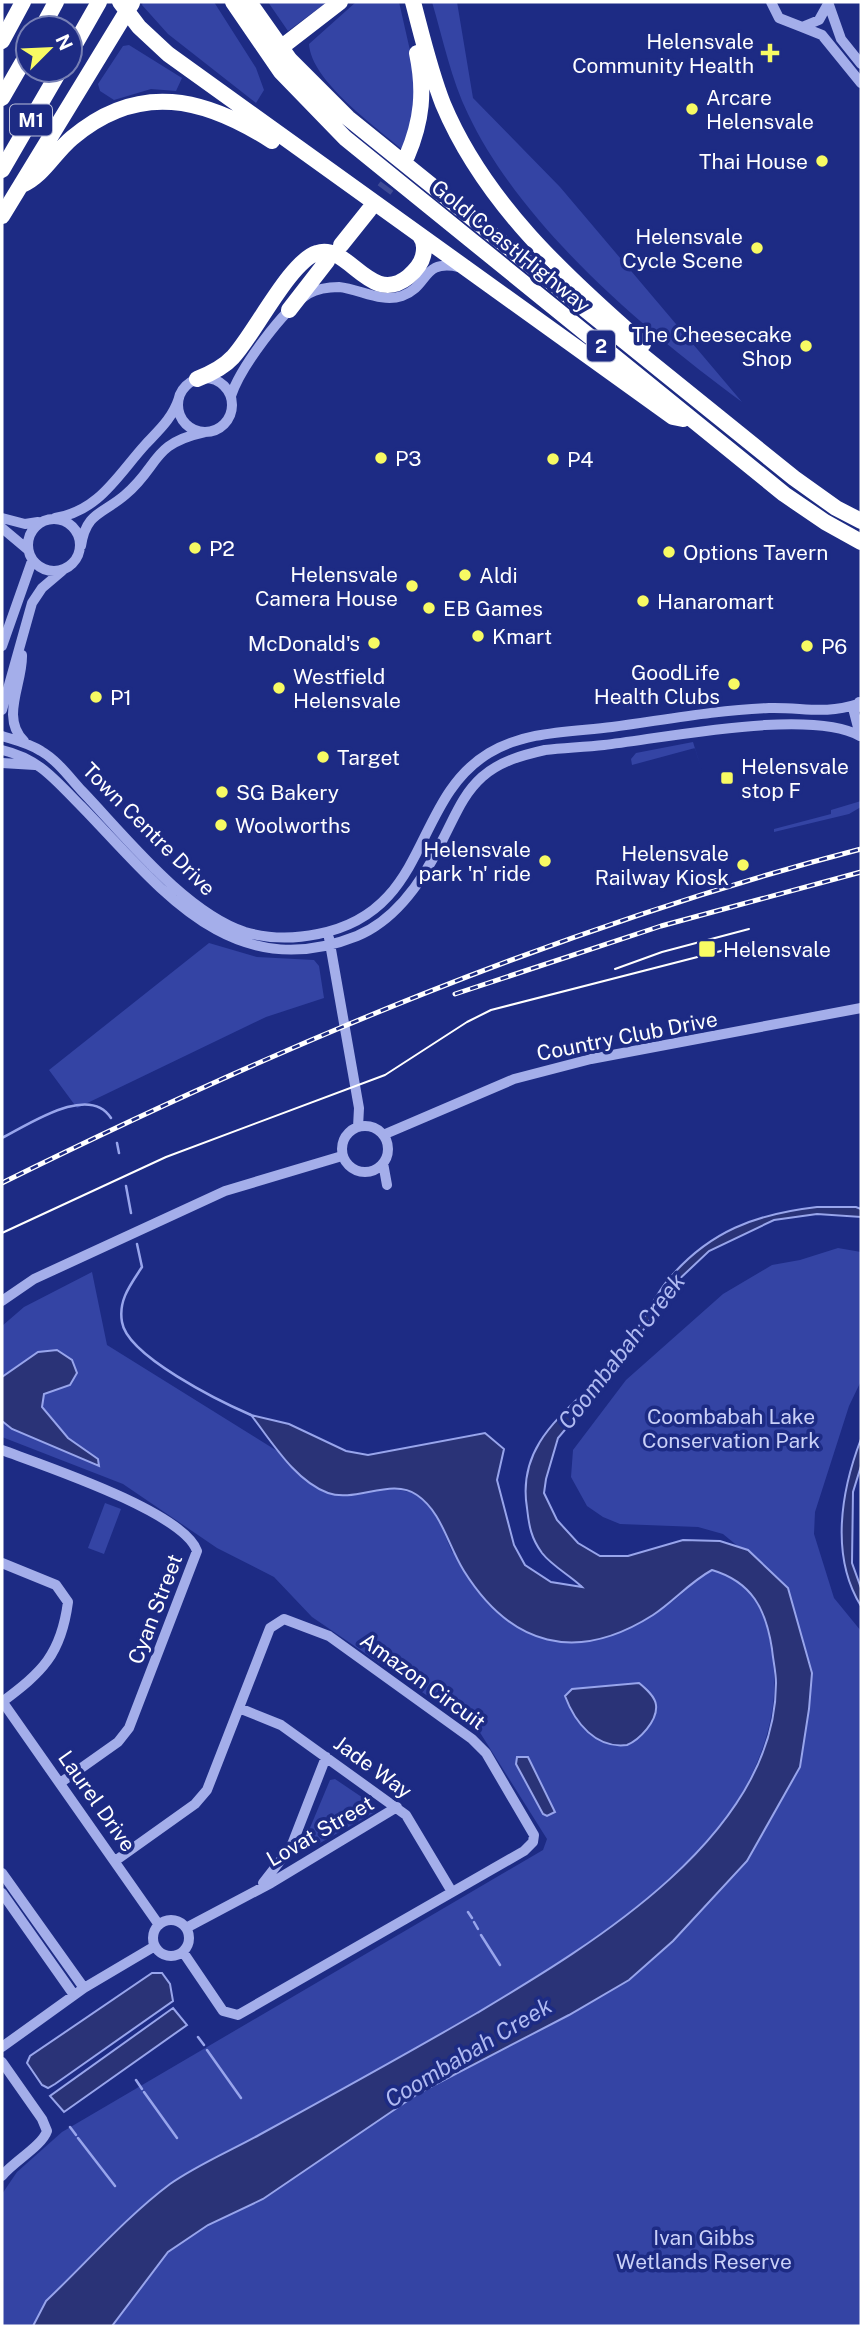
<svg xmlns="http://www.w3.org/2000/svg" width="863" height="2328" viewBox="0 0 863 2328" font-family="'Public Sans',sans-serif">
	<rect width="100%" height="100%" fill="#1d2b84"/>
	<path fill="#3444a4" d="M143,2H214L256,68L264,90L256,103L168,34L142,5Z
		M268,2H327L288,31Z
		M356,2H399L414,68L416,96L404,151C376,127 311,81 309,44Z
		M432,2H457L473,98L560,187L742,402C644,330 521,226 468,114C451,79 443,39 432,2Z
		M129,45L182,78L176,91L151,89L114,100L100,91L98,84L123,46Z
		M693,742L702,771L695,748L632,765L631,759L636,753Z
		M861,801V807L849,814L774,832V829L831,814V810Z
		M209,943L257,957L314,960L319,966L324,998L266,1017L77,1108L49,1070Z
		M838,1248L861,1252V1381L849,1406L815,1512L814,1534L834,1598L861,1631V2326H112L168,2252L208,2225L263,2199L416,2095L629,1980L719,1892L797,1712L740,1548L723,1534L698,1527L620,1524L603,1517L587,1506L571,1477L573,1450L626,1380L723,1294L772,1265L800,1260Z
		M92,1272L107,1345L282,1454L304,1479L330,1494L394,1489L415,1493L435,1511L452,1552L584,1641C618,1632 650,1620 678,1597C690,1587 699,1577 712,1569C758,1585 767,1615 773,1661C785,1752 719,1842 652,1898C537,1991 384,2066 254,2138C227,2153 195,2166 170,2184C126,2217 86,2263 46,2301L33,2326H2V2194L17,2172L62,2132L543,1850L547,1839L479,1731L312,1617L274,1577L217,1548L123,1484L2,1437V1326L24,1307Z
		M105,1503L121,1509L104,1554L88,1548Z
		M335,1779L375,1806V1812L304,1852L302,1847L330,1780Z"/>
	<path fill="#2a3377" stroke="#98a5ec" stroke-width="2" d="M817,1207H856L861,1209V1217L817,1214L774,1220L709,1251L672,1286L623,1361L558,1438L546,1479L544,1493L557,1520L578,1543L600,1556H628L683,1540L720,1541L748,1550L788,1588L812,1673L809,1709L800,1767L747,1861L673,1941L629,1980L569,2015L419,2093L263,2199L208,2225L168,2252L112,2326H33L46,2301C86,2263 126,2217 170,2184C197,2165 230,2151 259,2135C332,2095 405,2055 477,2013C591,1945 776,1835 776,1683C776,1672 773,1660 772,1649C766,1609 752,1582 712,1570C690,1582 674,1601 653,1615C576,1664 511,1646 464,1571C448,1546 442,1512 417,1495C392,1477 355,1503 328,1493C295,1481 272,1442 251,1415L289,1424L346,1451L368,1455L485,1433L504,1449L497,1480L514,1545L525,1565L551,1582L582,1587C571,1576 552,1566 542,1553C531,1538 529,1526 527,1508C515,1435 580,1405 619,1357C638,1333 649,1303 668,1280C709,1231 756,1214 817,1207Z
		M57,1350L72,1360L77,1373L70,1385L44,1394L42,1407L68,1438L98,1459L99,1466L12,1429L2,1421V1377L38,1352Z
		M861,1439V1466L853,1492L852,1563L861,1588V1606C830,1556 841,1491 861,1439Z
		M639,1683C645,1688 655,1696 656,1705C658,1721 639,1740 627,1745C596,1749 575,1723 565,1696L572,1689Z
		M517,1757H528L555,1812L547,1816L543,1814L516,1764Z
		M152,1973H162L170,1984L173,2001L55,2084L48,2088L42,2085L27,2063L30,2056Z
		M173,2008L187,2025L64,2112L50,2096Z"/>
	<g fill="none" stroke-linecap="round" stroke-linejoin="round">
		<path stroke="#98a5ec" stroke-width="2.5" d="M2,1138C28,1125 89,1083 111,1118
			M117,1143L119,1153
			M126,1186L131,1213
			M137,1244L142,1267C131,1284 118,1300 122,1322C127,1356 221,1402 251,1415
			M468,1912L472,1918
			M474,1922L478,1929
			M481,1935L500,1965
			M198,2037L204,2045
			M207,2050L241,2098
			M136,2080L142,2089
			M144,2092L177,2138
			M70,2127L76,2135
			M78,2138L115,2186"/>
		<path stroke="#3f4b96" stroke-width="16" stroke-dasharray="16 8" stroke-linecap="butt" d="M384,190L387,186"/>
		<path stroke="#a4aeea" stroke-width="10" d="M771,2L779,18L802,27L819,20L829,2
			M829,5L841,39L861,64
			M802,27L822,35L861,83
			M178 405a27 27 0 1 1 54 0a27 27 0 1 1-54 0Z
			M231,396C240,368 283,310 308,294C317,289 329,287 339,287C360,289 381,303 402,296C430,286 421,259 459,267
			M2,518L25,524L38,522
			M55,518C99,511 117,476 145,445C159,430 172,419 179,398
			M28 545a26 26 0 1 1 52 0a26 26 0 1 1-52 0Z
			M2,528L27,549
			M81,546C86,512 103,514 125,495C160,466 150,444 205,432
			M2,646L32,561
			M22,655C23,683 0,718 24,741
			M859,702L854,712L860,735
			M2,710L32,603L42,588L62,571
			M2,736C15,740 29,743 41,751C57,760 70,778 82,791C126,837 185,912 245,932C269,939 294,939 318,934C431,912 411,800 489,753C525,731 571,732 612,727C664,720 716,710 769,708C803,707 824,715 858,704
			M2,750C40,759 55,780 82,807C159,886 230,987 357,936C398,919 425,877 443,839C455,816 463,794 482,777C500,761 523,755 545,750C565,748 585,747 604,745C665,738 809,708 860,736
			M2,763L35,765
			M329,938L359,1108L358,1127
			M342 1149a23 23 0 1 1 46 0a23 23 0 1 1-46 0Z
			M383,1135L514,1079L591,1059L861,1008
			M383,1163L387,1185
			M2,1301L34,1279L225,1191L342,1156
			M2,1450C42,1465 184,1512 197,1551L129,1728L118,1742L60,1783
			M2,1563L56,1585L68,1602C61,1655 42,1672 2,1702
			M2,1701L159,1925
			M239,1708L281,1725L406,1815L452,1892
			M115,1861L195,1804L207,1790L270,1628L284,1619L329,1636L472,1739L486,1753L534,1835L533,1842L524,1851L238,2015L223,2011L183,1952
			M2,1873L84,1988
			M263,1883L291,1847L326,1757
			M2,1893L74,1995
			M153 1938a18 18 0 1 1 36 0a18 18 0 1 1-36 0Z
			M186,1928L271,1883L397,1807
			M2,2047L84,1988L155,1946
			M2,2062L42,2119L47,2131C42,2146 13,2162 2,2176"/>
		<path stroke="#fff" stroke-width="16" d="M120,2L139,27L168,54L673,417L683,419
			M233,2L281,72L345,138L784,494L825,522L861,542
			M249,2L290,60L348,118L794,478L836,508L861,521
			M413,2C422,36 430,71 443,104C484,202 565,276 643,344
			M42,28L56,2
			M2,41L23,2
			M70,53L99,2
			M274,53L340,2
			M2,98L28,53
			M407,156C422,121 425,91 417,53
			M2,170L60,70
			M22,185C44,175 54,153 72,138C139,81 205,98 272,141
			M2,216L132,3
			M341,245L369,210
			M289,310L327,261
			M197,379C210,374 223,368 233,357C254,335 290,261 317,253C348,242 370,307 408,277C415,271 421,265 423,256C425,248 425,242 420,236"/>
		<path stroke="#fff" stroke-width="2" d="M615,969L662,952L749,929
			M2,1233L166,1157L385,1075L467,1022L491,1010L752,943"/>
		<defs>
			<path id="rail" d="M455,994L661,926L861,872
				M2,1183C277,1047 564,926 861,849"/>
		</defs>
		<use href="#rail" stroke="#fff" stroke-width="5"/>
		<use href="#rail" stroke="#1d2b84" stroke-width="2.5" stroke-dasharray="8" stroke-linecap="butt"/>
	</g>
	<g fill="#f7fa63" stroke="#1d2b84" stroke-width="2.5">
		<path d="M766.5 42.5h7v7h7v7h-7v7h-7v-7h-7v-7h7z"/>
		<circle cx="692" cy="109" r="7"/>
		<circle cx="822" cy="161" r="7"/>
		<circle cx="757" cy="248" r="7"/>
		<circle cx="806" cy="346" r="7"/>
		<circle cx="381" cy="458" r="7"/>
		<circle cx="553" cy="459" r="7"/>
		<circle cx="195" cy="548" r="7"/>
		<circle cx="669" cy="552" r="7"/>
		<circle cx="465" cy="575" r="7"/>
		<circle cx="412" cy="586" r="7"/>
		<circle cx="643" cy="601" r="7"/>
		<circle cx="429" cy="608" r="7"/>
		<circle cx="478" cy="636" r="7"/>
		<circle cx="374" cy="643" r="7"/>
		<circle cx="807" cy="646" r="7"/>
		<circle cx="734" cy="684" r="7"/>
		<circle cx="279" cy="688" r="7"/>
		<circle cx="96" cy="697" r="7"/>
		<circle cx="323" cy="757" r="7"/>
		<rect x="720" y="771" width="14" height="14" rx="3.5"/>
		<circle cx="222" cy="792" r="7"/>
		<circle cx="221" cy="825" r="7"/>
		<circle cx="545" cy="861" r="7"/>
		<circle cx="743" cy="865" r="7"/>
		<rect x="698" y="940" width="18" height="18" rx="3.5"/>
	</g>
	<g text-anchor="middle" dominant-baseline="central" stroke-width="7" stroke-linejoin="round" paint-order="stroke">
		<g fill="#1d2b84" stroke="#bbbfda" stroke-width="2">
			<rect x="10" y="104.5" width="42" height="31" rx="5"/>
			<rect x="587" y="330.5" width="28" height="31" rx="5"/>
		</g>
		<g font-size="19" font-weight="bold" fill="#fff">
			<text x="31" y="120">M1</text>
			<text x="601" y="346">2</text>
		</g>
		<g font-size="21" fill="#fff" stroke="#1d2b84" text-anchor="start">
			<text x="754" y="41" text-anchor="end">Helensvale<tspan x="754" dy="24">Community Health</tspan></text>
			<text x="706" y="97">Arcare<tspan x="706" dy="24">Helensvale</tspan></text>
			<text x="808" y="161" text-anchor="end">Thai House</text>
			<text x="743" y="236" text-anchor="end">Helensvale<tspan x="743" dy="24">Cycle Scene</tspan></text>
			<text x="792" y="334" text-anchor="end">The Cheesecake<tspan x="792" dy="24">Shop</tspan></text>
			<text x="395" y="458">P3</text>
			<text x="567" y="459">P4</text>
			<text x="209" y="548">P2</text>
			<text x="683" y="552">Options Tavern</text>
			<text x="398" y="574" text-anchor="end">Helensvale<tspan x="398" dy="24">Camera House</tspan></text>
			<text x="479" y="575">Aldi</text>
			<text x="657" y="601">Hanaromart</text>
			<text x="443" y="608">EB Games</text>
			<text x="492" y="636">Kmart</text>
			<text x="360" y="643" text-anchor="end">McDonald's</text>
			<text x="821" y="646">P6</text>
			<text x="720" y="672" text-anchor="end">GoodLife<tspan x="720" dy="24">Health Clubs</tspan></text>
			<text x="293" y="676">Westfield<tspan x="293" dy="24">Helensvale</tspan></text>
			<text x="110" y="697">P1</text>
			<text x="337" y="757">Target</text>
			<text x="741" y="766">Helensvale<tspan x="741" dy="24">stop F</tspan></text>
			<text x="236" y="792">SG Bakery</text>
			<text x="235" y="825">Woolworths</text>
			<text x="531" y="849" text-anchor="end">Helensvale<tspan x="531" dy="24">park 'n' ride</tspan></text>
			<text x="729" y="853" text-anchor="end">Helensvale<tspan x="729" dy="24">Railway Kiosk</tspan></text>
			<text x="723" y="949">Helensvale</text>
		</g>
		<g font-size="21" fill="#fff" stroke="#1d2b84">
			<text transform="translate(511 246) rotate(39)">Gold Coast Highway</text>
			<text transform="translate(149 829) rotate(45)">Town Centre Drive</text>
			<text transform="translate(627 1036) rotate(-11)">Country Club Drive</text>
			<text transform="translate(155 1609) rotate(-69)">Cyan Street</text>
			<text transform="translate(423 1681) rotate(36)">Amazon Circuit</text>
			<text transform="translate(373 1767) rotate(36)">Jade Way</text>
			<text transform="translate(97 1801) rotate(55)">Laurel Drive</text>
			<text transform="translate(320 1831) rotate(-30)">Lovat Street</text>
		</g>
		<g font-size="21" fill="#c9d0f8" stroke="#1d2b84">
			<text x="731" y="1416">Coombabah Lake<tspan x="731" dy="24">Conservation Park</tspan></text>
			<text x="704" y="2237">Ivan Gibbs<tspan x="704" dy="24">Wetlands Reserve</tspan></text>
		</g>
		<g font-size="23" font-style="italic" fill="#b0baf2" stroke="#1d2b84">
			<text transform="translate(621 1351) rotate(-52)">Coombabah Creek</text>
			<text transform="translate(468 2052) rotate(-31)">Coombabah Creek</text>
		</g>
	</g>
	<rect width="863" height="2328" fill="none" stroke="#ffffff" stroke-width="7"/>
	<g transform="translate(49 49) rotate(66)"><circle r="33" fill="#1d2b84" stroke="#7780b5" stroke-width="2"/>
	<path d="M0-5L12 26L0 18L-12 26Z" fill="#f7fa63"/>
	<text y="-10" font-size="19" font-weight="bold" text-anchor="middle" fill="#ffffff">N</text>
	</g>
</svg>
